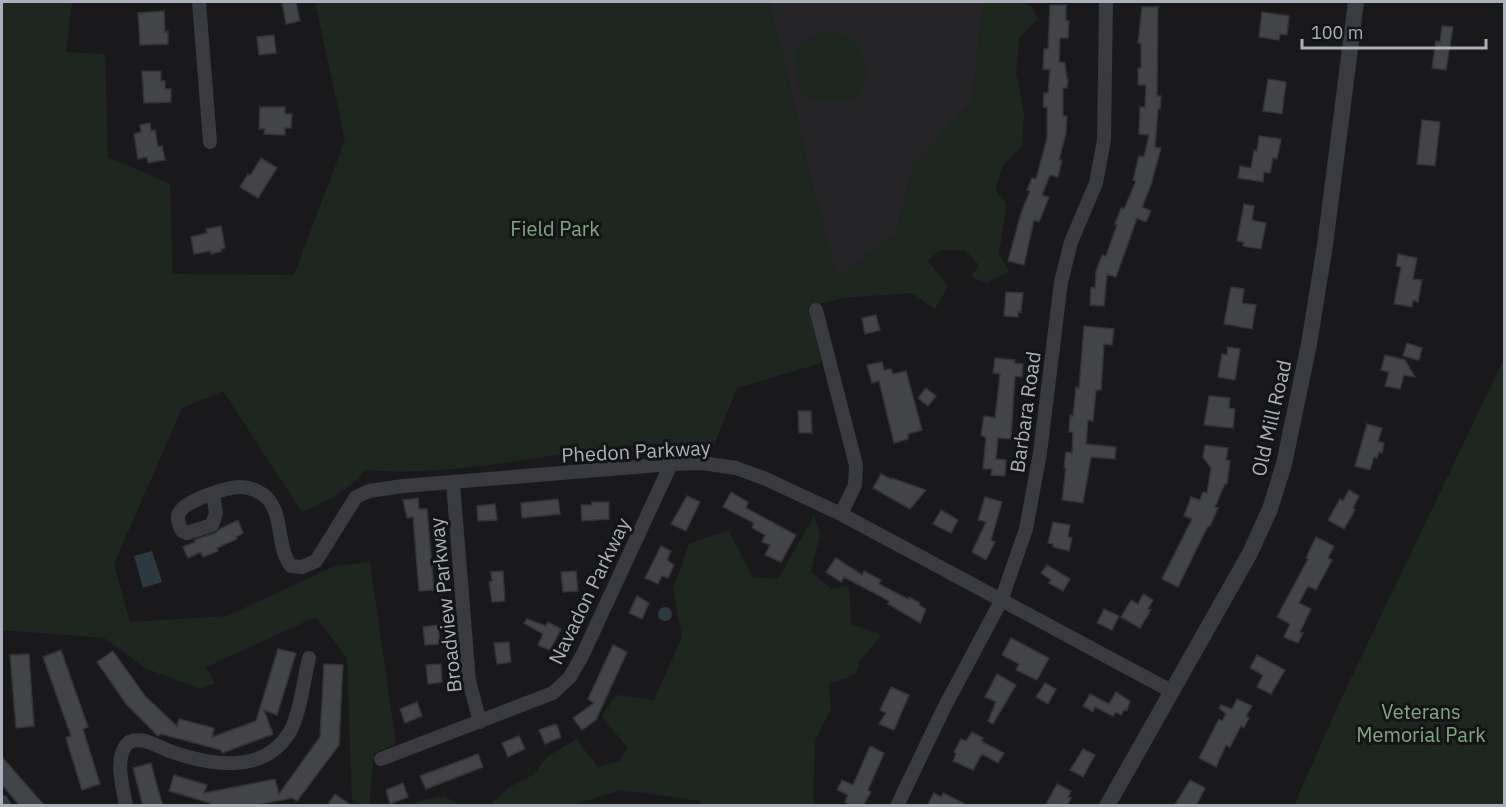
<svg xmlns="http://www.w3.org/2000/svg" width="1506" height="807" viewBox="0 0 1506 807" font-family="'IBM Plex Sans',sans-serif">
	<rect width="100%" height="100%" fill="#19191b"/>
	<path fill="#252528" d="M768,2H984L972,101L914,165L896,233L837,277L811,181L783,56Z"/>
	<path fill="#1e271f" d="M2,2H72L66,52L105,54L108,157L170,184L173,274L294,275L345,140L315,2H768L783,56L811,181L838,276L896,233L914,165L972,101L984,2H1020L1031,6L1038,19L1019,38L1016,73L1024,113L1022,146L1002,167L996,190L1007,204L999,253L1009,271L987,283L971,277L979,265L965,250H941L927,260L948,286L935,309L912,293L842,298L808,307L821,363L737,388L714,445C693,444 671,443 650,444C555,450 460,478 365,470C347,492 328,500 302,512L223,391L182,408L114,564L130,622L227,616L335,566L370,562L396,744L374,753L369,805H364L352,799L347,658L316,617L206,667L215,683L200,689L145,668L104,638L2,630Z
		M817,33C826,33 837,33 845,36C864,44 871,71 863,89C862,93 857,97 854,100L811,101L799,93L796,53L801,43Z
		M1504,359V805H1294L1341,699Z
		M814,516L820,534L811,572L832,589L849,586L851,624L882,635L859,662L856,674L829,684L831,709L815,741L813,805H700L701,801L621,790L573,805H490L508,788L533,775L546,758L576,739L598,767L620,761L627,747L602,716L616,695L654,700L682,637L673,589L689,544L728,530L753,577L778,579Z
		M444,796L460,805H415V802Z"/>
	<path fill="#2d3941" d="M152,551L162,582L143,588L134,556Z
		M658 614a7 7 0 1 1 14 0a7 7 0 1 1-14 0Z"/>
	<path fill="#434448" stroke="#333338" stroke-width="1.5" d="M282,2H296L300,21L286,24Z
		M1050,5H1066V21H1069L1068,38H1060L1059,62L1065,63L1067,79H1068L1067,88H1063V116H1067L1066,133L1059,160H1062L1058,177L1050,175L1042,195L1049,197L1039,222L1034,220L1024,265L1008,261L1021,213L1030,191L1027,190L1032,178L1036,179L1047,138V107H1043L1044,93H1048L1050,70L1043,69L1044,49H1048Z
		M1142,7H1158L1157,96H1161L1160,109H1158L1155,147L1161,148L1151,185L1142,207L1151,211L1146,222L1137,218L1116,277L1107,274L1104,306L1090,305L1091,287L1095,288L1096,271L1102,255L1106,256L1117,225L1115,224L1121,208L1124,209L1136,181L1133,180L1139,156L1144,157L1149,135L1139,134L1140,107H1145L1146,85H1138V68H1141V43H1138Z
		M164,11L165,32L168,31V44L140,45L138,13Z
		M1262,12L1289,16L1287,35L1280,34L1279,40L1259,37Z
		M1442,26L1453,27L1446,70L1432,68L1436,41L1440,42Z
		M274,35L276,53L259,55L257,37Z
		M142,71H161V81H165V89H171V102L144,103Z
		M1268,79L1286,82L1282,114L1263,111Z
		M260,107H285V114H292L291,128H285V135L264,134L265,129H259Z
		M1422,120L1440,122L1435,166L1417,164Z
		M150,123L151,131L155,130L158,147L162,146L165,160L148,163L147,157L138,159L134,134L141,132L140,125Z
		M1259,136L1281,139L1277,159L1273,158L1270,173L1264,172L1263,182L1238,178L1240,166L1251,168L1254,150L1257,151Z
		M261,158L277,168L258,198L240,187L248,174L250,176Z
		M1244,204L1254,206L1252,220L1266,223L1261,249L1243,246L1244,242L1237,241Z
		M221,226L225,248L221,249L222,251L211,254L210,251L194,254L191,237L207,233L206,229Z
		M1398,254L1417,258L1413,279L1422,280L1418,302L1413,300L1412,307L1394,304L1401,267L1396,266Z
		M1231,287L1244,289L1242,303L1256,305L1252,329L1224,324Z
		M1006,292L1023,293L1021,312L1018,311V317L1004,316Z
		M876,315L880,330L865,334L862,318Z
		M1084,326L1114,329L1112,345L1104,344L1101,390H1096L1093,421L1088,420L1086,444L1116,447L1115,459L1091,457L1083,503L1062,500L1066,468H1064L1066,452L1072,453L1073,432H1069L1070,415L1073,416L1076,387L1079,388Z
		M1407,343L1422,348L1419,360L1403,356Z
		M1228,347L1240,349L1235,380L1218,377L1222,354L1227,355Z
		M1385,355L1405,360L1415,377L1404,375L1400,389L1385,386L1389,372L1381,370Z
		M995,358L1015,360L1014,363L1023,364L1022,377L1015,376L1011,439L998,438L996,459L1006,460L1005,476L991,475L992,469H983L986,438L981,435L984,416L995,418L1000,374L993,373Z
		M882,362L884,370L891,369L893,374L906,371L922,430L908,434V439L894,443L879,381L872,383L867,365Z
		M926,388L936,396L928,406L918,398Z
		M1209,396L1230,398L1229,408L1235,409L1233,428L1204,425Z
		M798,411H811L812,433H799Z
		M1367,424L1382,428L1378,441L1384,443L1382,453L1379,452L1377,458L1374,457L1370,470L1355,466Z
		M1205,445L1228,448L1226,460L1230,461L1227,484H1225L1215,507L1218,508L1210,526H1208L1178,587L1162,579L1192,519L1184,516L1191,497L1200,500L1203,492L1207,493L1211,468L1203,457Z
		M881,474L891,479L892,478L926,490L910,509L873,488Z
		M1349,490L1359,496L1353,508L1355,510L1344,529L1328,520L1340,499L1343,501Z
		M731,492L748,502L746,508L796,535L781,562L765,555L770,545L762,542L765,535L752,528L754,523L723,507Z
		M687,496L700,502L686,531L671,524Z
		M985,497L1002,502L991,540L995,542L986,560L972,552L986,522L978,520Z
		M418,498L419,509H427L434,590L419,591L413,517L407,518L403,500Z
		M558,499L560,514L522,518L521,503Z
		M592,502H609V519L582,521L581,505H592Z
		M495,504L497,520L478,521L477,506Z
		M941,510L958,520L951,533L933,524Z
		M238,520L243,533L236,537L237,539L217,548L218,551L203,557L201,552L188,558L183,547L195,542L194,540L215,533L220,529Z
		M1053,522L1070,525L1068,537L1072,538L1069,551L1053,547V544L1048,543Z
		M1316,537L1334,546L1328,558L1332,560L1316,590L1308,586L1299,603L1311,609L1300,632L1303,633L1298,643L1284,637L1290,624L1277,617L1308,559L1306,558Z
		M661,546L671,551L667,560L674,565L668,578L662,576L658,584L645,578Z
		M836,558L862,575L864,571L881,580L879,584L908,599L909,597L920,603L919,605L926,609L920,623L888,604L889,601L844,577L841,582L826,572Z
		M1047,565L1070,579L1063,591L1049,583L1051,580L1041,573Z
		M503,571L505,601L492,602L489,582L492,581L491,572Z
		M576,571L578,591L563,592L561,572Z
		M1143,594L1153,600L1148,609L1151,610L1140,628L1121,617L1131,600L1138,604Z
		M637,596L649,603L642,619L629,613Z
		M1104,609L1119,616L1112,630L1097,623Z
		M527,619L546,626L548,622L561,629L550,650L538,645L543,634L524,623Z
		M438,625L440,644L425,645L423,627Z
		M1011,638L1049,658L1037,680L1016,670L1019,664L1002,655Z
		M509,642L511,662L497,664L494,643Z
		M613,645L627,652L596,720L582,730L573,718L594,703L588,699Z
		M278,649L296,653L277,715L264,710L273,734L222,753L221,750L161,734L158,736L126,704L97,662L113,651L145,696L177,726L179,719L214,728L212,737L256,721Z
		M61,650L88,727L83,729L100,784L82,790L66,738L71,736L43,657Z
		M29,654L34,726L16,728L10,655Z
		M1257,655L1285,670L1271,694L1257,687L1263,675L1250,668Z
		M324,664L343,665L339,745L297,801L292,798L251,806H211L210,803L169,791L174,775L207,785L204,793L275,779L279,794L320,737Z
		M441,664L442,682L428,684L426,665Z
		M997,674L1016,685L993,724L988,721L996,702L985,697Z
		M1045,683L1056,689L1048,704L1036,697Z
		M891,687L909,695L894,730L879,724L886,713L880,710Z
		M1116,692L1130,701L1127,710L1125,709L1121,715L1116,712L1113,716L1095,707L1093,712L1083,706L1090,694L1109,704Z
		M1237,699L1252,706L1246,716L1249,718L1244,728L1241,726L1230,747L1226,745L1216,767L1199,758L1219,719L1222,721L1226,714L1219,708L1221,705L1232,709Z
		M417,702L422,716L405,723L400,709Z
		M553,725H557L561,737L545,744L539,730Z
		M972,732L983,738L981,741L1004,753L998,763L982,754L973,770L953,761L956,754L954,752L961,739L966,741Z
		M519,736L525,749L508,757L502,743Z
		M870,746L884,753L868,790L871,792L863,806H851L845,802L848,795L837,790L842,780L853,785Z
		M1083,749L1095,755L1083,777L1070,770Z
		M478,754L483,767L426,789L420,776Z
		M2,757L45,806H20L2,785Z
		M151,763L157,786L163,806H143L133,768Z
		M1190,780L1205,788L1196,806H1174Z
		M403,783L408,797L390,804L386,790Z
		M1057,784L1071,791L1068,797L1071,798L1067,806H1045Z
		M934,793L941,797L943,793L969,806H927Z
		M335,794L352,806H327Z"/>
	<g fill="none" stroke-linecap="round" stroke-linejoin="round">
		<path stroke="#393b41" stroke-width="14" d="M199,2L210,142
			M816,310L856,465L855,485L841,514
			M453,483L469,681L480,722
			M213,494L216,513L212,525L187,533L182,531C180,526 176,519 179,513C185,501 228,486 242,487C250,487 261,492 267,498C284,516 276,547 291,566L302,567L316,561L356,497L369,491L403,486L671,464L702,463L736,468L766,479L841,514L1171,691
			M381,759L553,693L570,677L583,654L671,464
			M2,802L4,806
			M126,806C123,787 113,756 129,742C144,736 158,747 172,752C211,765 263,775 289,733C300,716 304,678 309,658
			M897,806L944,708L1001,601L1026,529L1040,453L1061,282L1071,242L1096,183L1104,140L1106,2"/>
		<path stroke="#393b41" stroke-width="16" d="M1107,806L1250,553L1270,509L1284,464L1309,344L1325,245L1356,2"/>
	</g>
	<g text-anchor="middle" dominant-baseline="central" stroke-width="6" stroke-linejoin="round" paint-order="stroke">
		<g font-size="20" fill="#80a880" stroke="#141416">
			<text x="555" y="228">Field Park</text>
			<text x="1421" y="711">Veterans<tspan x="1421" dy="23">Memorial Park</tspan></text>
		</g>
		<g font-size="20" fill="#aab1bc" stroke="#141416">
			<text transform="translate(1025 412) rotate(-82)">Barbara Road</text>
			<text transform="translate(1271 418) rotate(-77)">Old Mill Road</text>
			<text transform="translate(636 451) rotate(-3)">Phedon Parkway</text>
			<text transform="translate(589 591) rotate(-64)">Navadon Parkway</text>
			<text transform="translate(445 605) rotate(-96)">Broadview Parkway</text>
		</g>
	</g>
	<rect width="1506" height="807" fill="none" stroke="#aab1bc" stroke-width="6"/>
	<path d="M1302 39v9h184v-9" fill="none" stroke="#aab1bc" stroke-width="3"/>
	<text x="1311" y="39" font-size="18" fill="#aab1bc" stroke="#141416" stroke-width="4.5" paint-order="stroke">100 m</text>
</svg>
